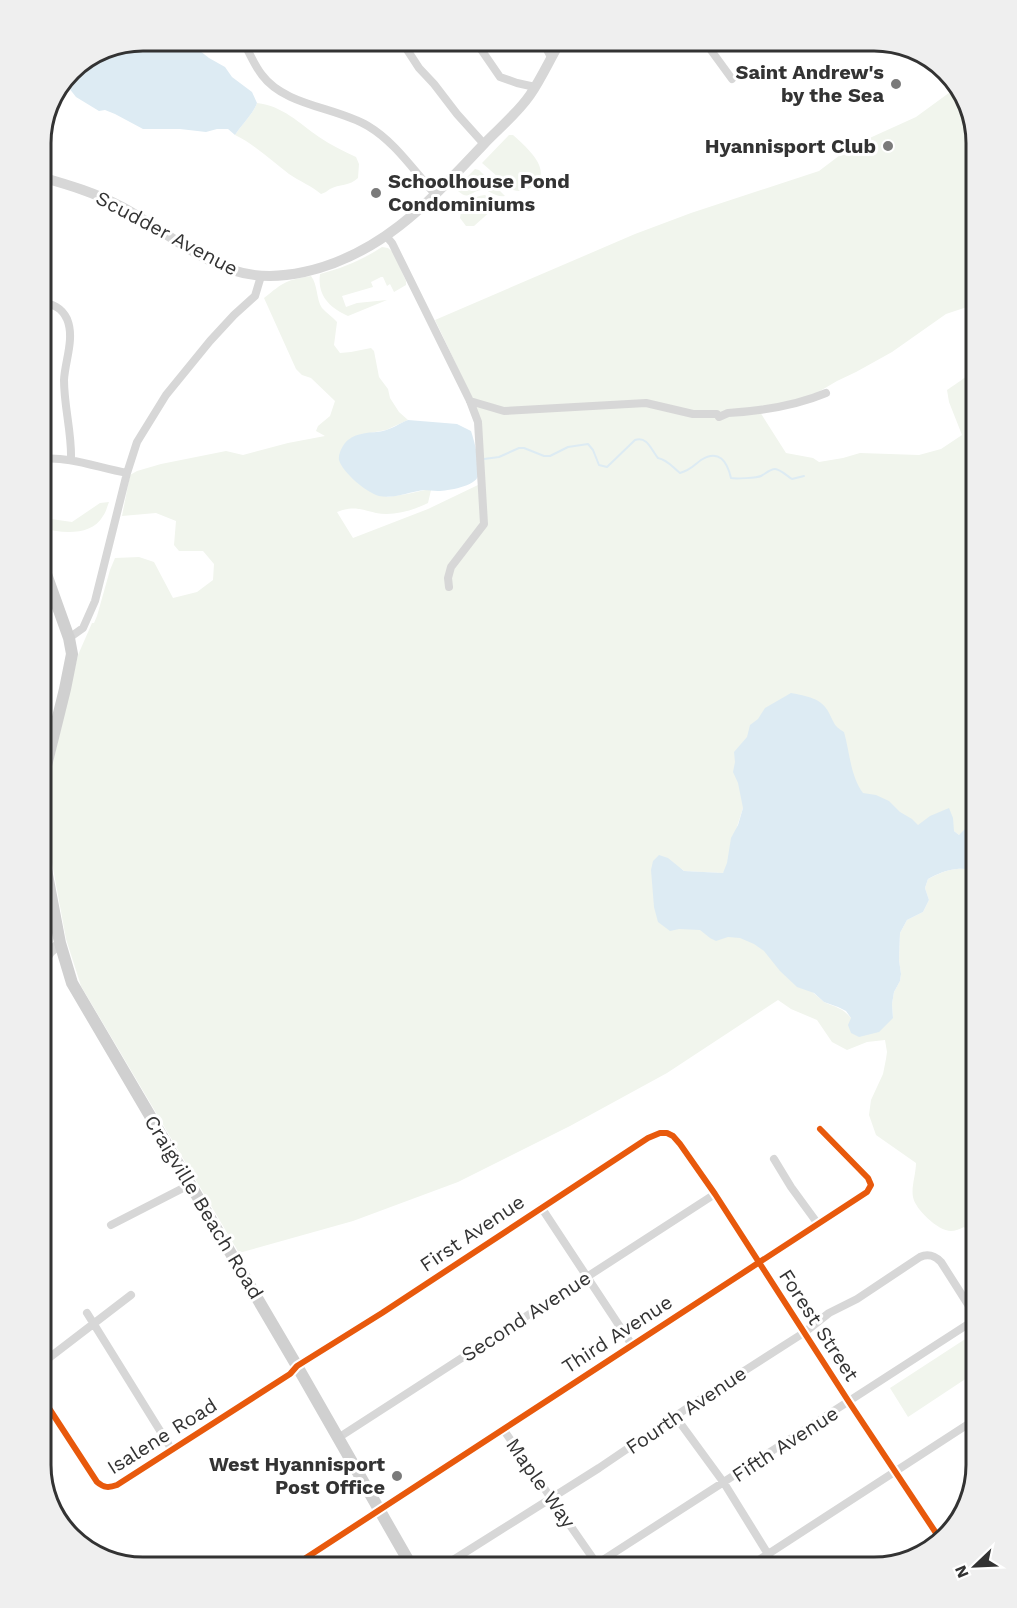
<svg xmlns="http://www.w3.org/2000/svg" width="1017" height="1608" viewBox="0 0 1017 1608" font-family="'Work Sans',sans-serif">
	<rect width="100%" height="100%" fill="#fff"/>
	<path fill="#f1f5ed" d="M957,87L966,97L976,143V307L970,306L946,314L892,352L856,372L837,381L796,405L760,412L786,453L813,458L819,462L843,458L860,453L919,455L941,449L962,435L949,402L947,390C957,383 975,373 976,361V827L959,835L954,831L925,829L743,808L736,830L734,857L723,873L684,871L681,868L729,932L754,942L824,1002C835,1007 843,1008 851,1018H893L892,1004L894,992L900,981L901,974L899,960L900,933L907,920L923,912L929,900L925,888L928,879C938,874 946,870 957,869C963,868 970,870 976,869V1252L970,1234L964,1227C960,1229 955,1231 951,1231C938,1231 915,1209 913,1197C911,1187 916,1174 916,1163L876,1135L869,1115L871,1100L883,1074L886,1059L887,1052L885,1040L867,1042L847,1050L832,1042L817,1020L791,1009L778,1000L667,1073L570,1126L458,1182L353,1221L239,1253L81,986L66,939L46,830L48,784L78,655L92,623H94L97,616L110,570L115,558L139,557L154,562L173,598L197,592L213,580L214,564L203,551H179L174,545L176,521L156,513L122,516L130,475L137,471L161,464L226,451L243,455L288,443L325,436L316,431L318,426L330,416L335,401L311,378L302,375L296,369L264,298C284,282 286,280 311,276C318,285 316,299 322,308C326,313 333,317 337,322L334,345L340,353L351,352L371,348L374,351L379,377L388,389L390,398L399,412L408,420L386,430L359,435L387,497L407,494L425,490H431L428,503C412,511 393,516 376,513C359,509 354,506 337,512L353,538L428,509L478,485L477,426L467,387L435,320L635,234L691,213L819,171L852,146L916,117Z
		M257,103C283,106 299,123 319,137C331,145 343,151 356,157L359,164L358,178C350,186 339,184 330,189C327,191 325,193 321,194C312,186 299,181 289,174C272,161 254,144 235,135C242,124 253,114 257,103Z
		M509,135H513C525,146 556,171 532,187C526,191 520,192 513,190L482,163Z
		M475,169L479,170L505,196C495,198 490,189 481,190C471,191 469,201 458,191L460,184Z
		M485,195L493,202L492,210L474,226H466L460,218L463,201C465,200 482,195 485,195Z
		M382,247L388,248L393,252L406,281V285L394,292L390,284L387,286L383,277H381L371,282L373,287L342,296L346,307L357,303L387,300L348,316C330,308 317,296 320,274C343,268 362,260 382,247Z
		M109,502C107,507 106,512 103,516C91,537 61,533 41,528V515L51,519L72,522L100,503Z
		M976,1332V1372L908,1417L890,1388Z"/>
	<path fill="#ddebf3" d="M195,47L209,58L225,67L232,77L252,92L257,103C253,114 242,124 235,135L228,129H217L206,132L180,129H143L115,114L105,110L99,111L76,97L65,83L71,70L104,48Z
		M408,420L457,424L471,431C474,440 481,466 478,476C476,486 447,491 438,491C433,491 428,490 424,490C409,492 394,499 379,496C367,493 342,472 339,460C338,454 343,444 348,440C357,432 372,433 383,431C392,429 400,423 408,420Z
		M791,693C806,696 822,698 829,713C835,724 833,725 844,732C850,753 850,775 863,793L876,795L889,801L900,812L912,819L918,825L930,816L949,808L953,818L954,831L959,835L976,818V869C970,870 963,868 957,869C946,870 937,874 928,879L925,888L929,900L923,912L907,920L900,933L899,960L901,974L900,981L894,992L892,1004L893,1018L879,1032L859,1037L851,1033L848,1025L851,1018L846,1011L838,1007L824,1002L814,993L797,987L780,971L764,951L754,944L740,938L728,937L716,941L710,938L700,930L679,929L670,931L658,922L654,907L651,870L653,861L659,855L668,858L684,871L723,873L727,863L731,838L738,825L743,808L738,783L733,772L735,762L734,752L747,737L750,725L758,719L765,708Z"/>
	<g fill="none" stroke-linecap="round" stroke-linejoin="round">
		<path stroke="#ddebf3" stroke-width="2" d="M484,459L499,457L519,448H524L544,456H550L568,447L588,444L593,450L599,465L607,467L635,440C648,436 651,450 658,458C668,460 672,467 680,473C691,470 693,466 701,460C719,449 727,461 731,478C735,479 757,478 761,476C765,474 770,469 775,469C780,469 787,476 792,479L804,476"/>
		<path stroke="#d7d7d7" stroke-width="8" d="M705,42L732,79
			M544,44L551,57
			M404,45L419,68L434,84L457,114L484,144
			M478,45L500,77L517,83L535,87
			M246,47C251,56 255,66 262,75C285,106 336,107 368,126C395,142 414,171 435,194
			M386,236L392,243L470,401L478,422L484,524L451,567L448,578L449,587
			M41,303C52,303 62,308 67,319C75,338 65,361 64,380C64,407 72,433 71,460
			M470,401L504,411L646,403L693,414H717L719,417L728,413C761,411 795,406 826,393
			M41,459C70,456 98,468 127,473
			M69,638L83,628L95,601L127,473L137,442L166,395L210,341L234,315L255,296L261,276
			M774,1159L791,1187L818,1224
			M541,1207L632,1345
			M111,1225L191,1184
			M87,1313L172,1450
			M41,1364L131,1295
			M41,1396L97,1482C104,1488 109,1488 117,1485L290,1374L297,1366L382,1313L648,1138L660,1133H667L673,1136L680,1144L715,1194L849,1402L940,1539
			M675,1416L724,1483L776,1567
			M503,1429L599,1567
			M338,1438L715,1194
			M911,1559L938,1541
			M292,1567L867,1192L871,1185L868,1178L820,1129
			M442,1567L599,1468L705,1396L805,1332L829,1313L857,1299L920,1257C929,1253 935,1256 941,1262L976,1317
			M592,1567L976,1319
			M748,1567L976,1419"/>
		<path stroke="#d7d7d7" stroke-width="10" d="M41,177C69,185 96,193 122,207C159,227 192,256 232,270C256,278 281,277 304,272C382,255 431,200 483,145C498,129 517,114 530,95C541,79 549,61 559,44
			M41,966L50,952L60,943"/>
		<path stroke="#d0d0d0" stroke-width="12" d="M41,808L42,782L65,689L72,654L69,638L41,560
			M41,831L45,864L60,943L72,983L297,1366L412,1567"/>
		<defs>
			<path id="cycleway" d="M41,1396L97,1482C104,1488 109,1488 117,1485L290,1374L297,1366L382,1313L648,1138L660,1133H667L673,1136L680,1144L715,1194L849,1402L940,1539
				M292,1567L867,1192L871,1185L868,1178L820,1129"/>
		</defs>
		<use href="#cycleway" stroke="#fff" stroke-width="10"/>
		<use href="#cycleway" stroke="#e8590c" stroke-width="6"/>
	</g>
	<g fill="#7a7a7a" stroke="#fff" stroke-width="2">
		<circle cx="896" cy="84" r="6"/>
		<circle cx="888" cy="146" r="6"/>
		<circle cx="376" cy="193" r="6"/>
		<circle cx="397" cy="1476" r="6"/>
	</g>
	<g text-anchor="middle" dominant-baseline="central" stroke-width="6" stroke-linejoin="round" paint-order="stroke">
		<g font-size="20" font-weight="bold" fill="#333" stroke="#fff" text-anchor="end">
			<text x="884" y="72">Saint Andrew's<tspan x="884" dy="23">by the Sea</tspan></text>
			<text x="876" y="146">Hyannisport Club</text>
			<text x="388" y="181" text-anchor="start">Schoolhouse Pond<tspan x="388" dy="23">Condominiums</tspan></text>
			<text x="385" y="1464">West Hyannisport<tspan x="385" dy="23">Post Office</tspan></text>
		</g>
		<g font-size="20" fill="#333" stroke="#fff">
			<text transform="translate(167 233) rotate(28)">Scudder Avenue</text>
			<text transform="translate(204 1207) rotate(59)">Craigville Beach Road</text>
			<text transform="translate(472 1233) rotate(-34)">First Avenue</text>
			<text transform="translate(526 1316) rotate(-33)">Second Avenue</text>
			<text transform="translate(819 1325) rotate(57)">Forest Street</text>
			<text transform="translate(617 1334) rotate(-33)">Third Avenue</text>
			<text transform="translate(686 1410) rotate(-34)">Fourth Avenue</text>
			<text transform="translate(162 1436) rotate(-32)">Isalene Road</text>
			<text transform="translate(785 1444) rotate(-33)">Fifth Avenue</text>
			<text transform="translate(541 1483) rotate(55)">Maple Way</text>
		</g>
	</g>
	<path d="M0 0H1017V1608H0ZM143 51H874A92 92 0 0 1 966 143V1465A92 92 0 0 1 874 1557H143A92 92 0 0 1 51 1465V143A92 92 0 0 1 143 51Z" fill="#efefef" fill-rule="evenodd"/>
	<path fill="none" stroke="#333" stroke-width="3" d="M143 51H874A92 92 0 0 1 966 143V1465A92 92 0 0 1 874 1557H143A92 92 0 0 1 51 1465V143A92 92 0 0 1 143 51Z"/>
	<g transform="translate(975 1566) rotate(247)" stroke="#ffffff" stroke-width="4.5" paint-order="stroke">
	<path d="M0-4.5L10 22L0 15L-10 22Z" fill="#333333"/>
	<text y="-9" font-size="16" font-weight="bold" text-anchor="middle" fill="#333333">N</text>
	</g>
</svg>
